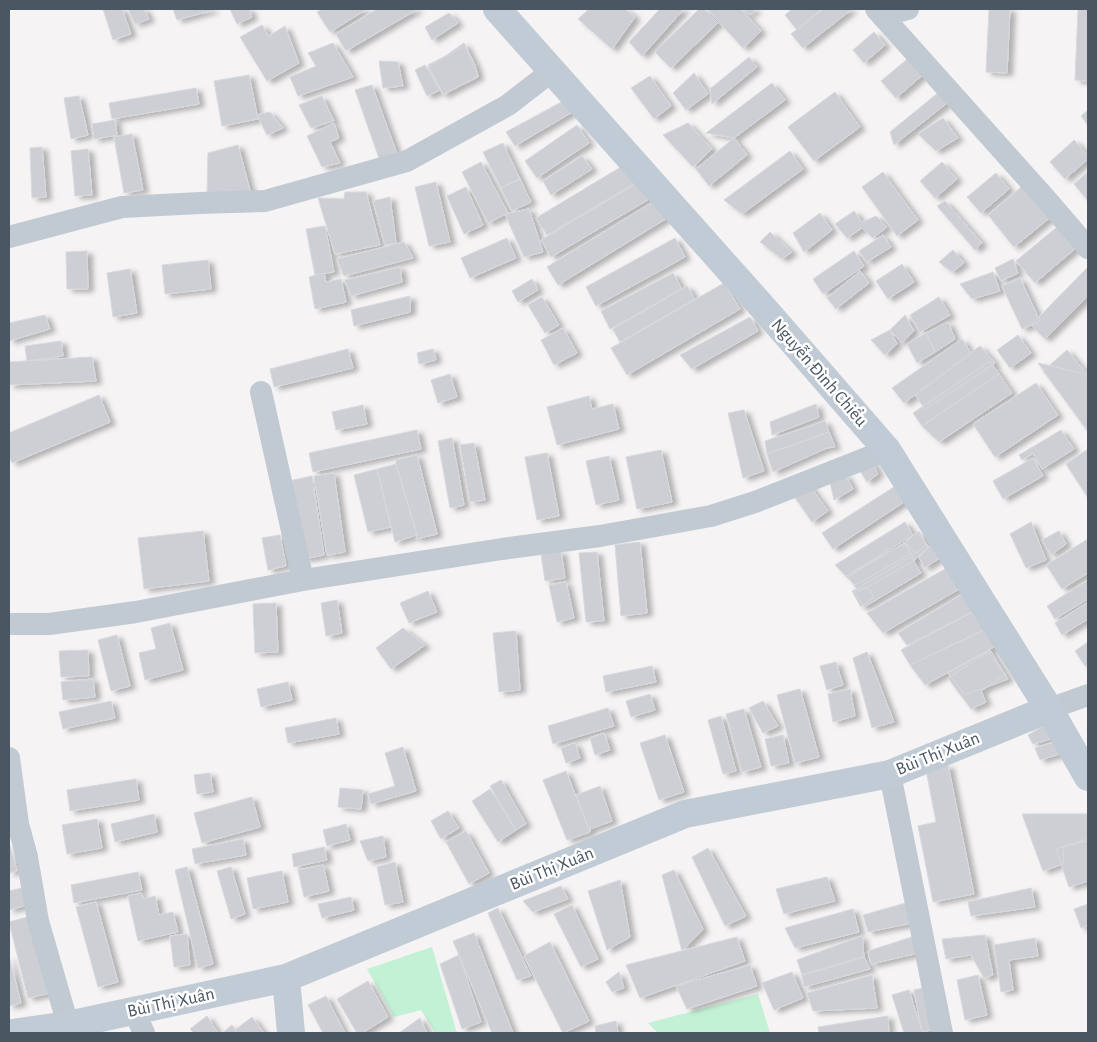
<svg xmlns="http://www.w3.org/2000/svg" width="1097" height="1042" viewBox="0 0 1097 1042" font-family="'Alegreya Sans',sans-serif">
	<defs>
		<filter id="shadow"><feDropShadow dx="5.5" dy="3" stdDeviation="2.5" flood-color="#0004"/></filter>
	</defs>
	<rect width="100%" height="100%" fill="#f5f3f3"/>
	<path fill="#c3f1d5" d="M432,947L457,1033H435L421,1010L394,1017L367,969Z
		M758,994L770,1033H658L648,1023Z"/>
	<path fill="#cdcfd5" stroke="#d7d9de" filter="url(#shadow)" d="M103,9H122L131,34L113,40Z
		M128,9H144L149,19L135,24Z
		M173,9H212L213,10L177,20Z
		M230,9H249L252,17L237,24Z
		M322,9H367L330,32L317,12Z
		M377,9H418L346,51L336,34Z
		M589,9H625L635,17L612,49L578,19Z
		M660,9H684L642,56L629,42Z
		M699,9H704L718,23L671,68L655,52Z
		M707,9H741L761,31L743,48Z
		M744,9H756L750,15Z
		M792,9H822L797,30L785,15Z
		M823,9H852L803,48L791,34Z
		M989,9H1010L1007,73L986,72Z
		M1078,9H1088V81L1075,80Z
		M449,13L458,23L432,40L425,27Z
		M262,25L269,36L285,26L299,63L267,81L240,37Z
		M874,32L885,45L864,63L853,50Z
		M333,43L353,77L298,96L290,77L316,66L308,53Z
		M464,43L475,65L478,76L443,95L428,68Z
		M465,46L478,77L443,94L428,65Z
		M911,56L925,73L896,98L881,81Z
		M749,57L757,67L712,104L710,89Z
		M379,61L398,62L403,86L383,88Z
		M425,65L440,90L427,96L415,70Z
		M694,73L708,94L686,110L673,93Z
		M249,75L258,119L222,126L214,81Z
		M650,76L671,106L654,119L631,88Z
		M772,83L785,100L734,138L706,133Z
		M372,85L397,154L380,161L355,90Z
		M196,88L199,104L112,119L109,103Z
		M835,92L860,127L814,161L788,127Z
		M939,92L947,103L894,145L890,132Z
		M79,96L88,135L71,139L64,98Z
		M322,96L334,121L311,128L299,105Z
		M567,99L574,111L515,146L506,132Z
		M1088,110V125L1081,116Z
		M270,112L283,128L267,135L257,115Z
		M943,118L958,138L936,151L918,134Z
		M115,120L117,135L94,139L92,124Z
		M334,123L339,138L330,142L340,163L322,167L307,136Z
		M688,123L712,149L693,167L663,135Z
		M577,125L589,143L537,178L525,161Z
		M132,134L143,190L124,193L114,137Z
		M734,138L747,155L709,186L696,169Z
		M1074,140L1088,156V159L1065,179L1050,162Z
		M503,143L520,179L501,188L483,152Z
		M238,145L251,194L207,193L208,153Z
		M42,147L46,197L32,198L30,148Z
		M88,149L92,195L75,196L71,151Z
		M790,151L803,169L742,214L724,200Z
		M582,156L592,169L551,195L543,181Z
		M481,162L508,213L488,223L462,172Z
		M942,162L957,179L935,198L920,181Z
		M624,165L635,183L547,235L536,218Z
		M883,172L918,220L897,236L862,187Z
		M1088,172V201L1074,184Z
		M996,173L1009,189L981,213L967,197Z
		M646,178L656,195L551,257L541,240Z
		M520,179L531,202L512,211L501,188Z
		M436,182L450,242L429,246L415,187Z
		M1025,184L1052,216L1014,247L988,215Z
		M466,187L483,225L464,234L447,196Z
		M345,192H366L380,245L335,254L318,198L344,199Z
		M390,197L396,243L385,245L373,201Z
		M661,197L672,215L558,285L547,267Z
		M945,201L982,243L975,250L937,206Z
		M529,209L543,252L524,257L505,214Z
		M854,211L862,222L876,216L887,227L873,238L862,228L847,238L835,224Z
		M820,213L832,230L804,252L793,233Z
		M325,226L334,272L315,275L306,229Z
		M1057,227L1076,248L1035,283L1016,261Z
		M770,232L792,252L782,259L760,242Z
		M883,235L891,247L867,262L859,251Z
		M507,238L516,258L470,278L461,258Z
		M675,238L685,257L596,306L586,287Z
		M404,242L413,258L344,276L337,259Z
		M953,250L964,263L952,272L939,262Z
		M87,251L88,289H67L66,252Z
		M854,251L864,266L823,294L813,279Z
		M1013,259L1018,273L1001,281L995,268Z
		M208,260L211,289L165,294L162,265Z
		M902,264L914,282L888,299L876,281Z
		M400,267L402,282L351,296L345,280Z
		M1088,267V296L1045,339L1031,325Z
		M130,269L137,313L113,317L107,273Z
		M860,271L869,283L836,309L827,298Z
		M993,272L1000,291L972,299L960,284Z
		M324,273L326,282L341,279L346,302L315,309L309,277Z
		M673,273L682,289L610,329L601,311Z
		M1020,278L1040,321L1022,329L1002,286Z
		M532,279L538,290L518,302L512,291Z
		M724,283L740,309L627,375L611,348Z
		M687,286L695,299L620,342L613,329Z
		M410,296V312L354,326L351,310Z
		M542,297L559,325L545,333L528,305Z
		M939,297L950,315L920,332L910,315Z
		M45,315L50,329L9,341V323Z
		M905,315L914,331L902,343L890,330Z
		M750,317L758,331L692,369L680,355Z
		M948,322L955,339L935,352L926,333Z
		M563,328L577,353L554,365L541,340Z
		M890,330L897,344L885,355L871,340Z
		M926,333L935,352L917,363L907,344Z
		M1018,335L1031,353L1010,368L997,350Z
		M962,339L971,353L904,403L892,388Z
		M61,341L63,356L27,361L25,346Z
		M980,346L995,363L925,409L915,395Z
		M348,349L353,368L274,387L270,369Z
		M433,349L436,360L419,364L417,353Z
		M1067,350L1088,375V426L1086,428L1043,371Z
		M92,357L96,381L9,385V362Z
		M990,361L999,374L922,426L913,413Z
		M1038,363L1085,374L1088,378V432Z
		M450,374L457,397L438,403L431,380Z
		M999,374L1012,393L939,442L922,426Z
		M1036,383L1058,415L995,457L973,424Z
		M99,395L110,422L12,463L9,455V433Z
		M589,396L592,409L613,404L619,429L557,445L547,407Z
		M816,404L819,417L772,435L770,422Z
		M363,405L367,424L336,430L332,412Z
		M744,410L764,471L743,478L728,413Z
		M825,421L829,432L767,454L765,441Z
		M417,430L421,449L313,472L309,453Z
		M1061,430L1074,449L1042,469L1033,453L1022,460L1019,455Z
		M829,432L835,447L827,448L773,472L767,454Z
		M452,438L464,505L450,508L438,441Z
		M474,443L485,500L470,502L460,445Z
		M1088,449V498L1066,464Z
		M661,450L672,502L637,509L626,457Z
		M547,453L559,516L537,520L525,457Z
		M417,455L437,534L416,539L417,535L396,464V460Z
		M609,456L619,500L596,505L586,461Z
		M1033,458L1043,476L1003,499L993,481Z
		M872,461L878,474L867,482L857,466Z
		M396,464L417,535L395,542L377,469Z
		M377,469L391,527L368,532L354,475Z
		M334,473L345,552L327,555L314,476Z
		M845,474L853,489L834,500L830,482Z
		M312,476L324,555L304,559L289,481Z
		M807,482L828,511L812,522L791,492Z
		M894,487L904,502L833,549L822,533Z
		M905,522L913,535L846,576L835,565Z
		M1031,522L1046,560L1026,568L1010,534Z
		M203,531L209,581L144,589L138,538Z
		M919,531L928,547L915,560L904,543Z
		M1059,531L1066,544L1051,555L1042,540Z
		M918,532L926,545L916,553L905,543Z
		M280,535L286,566L268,570L262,538Z
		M938,537L948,553L924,568L919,557Z
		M1088,539V573L1062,589L1046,565Z
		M640,542L647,613L621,616L615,545Z
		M904,543L915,560L859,592L848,577Z
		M905,543L910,554L855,585L846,576Z
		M561,551L565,578L545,581L541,554Z
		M597,552L604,621L586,622L579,553Z
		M911,557L921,573L864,607L854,590Z
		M952,565L968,584L883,633L867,613Z
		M1088,580V599L1055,619L1047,606Z
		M566,582L574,618L557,622L549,585Z
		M867,587L874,597L861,607L852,591Z
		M428,591L437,612L409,623L400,603Z
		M968,591L979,609L907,645L898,633Z
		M337,600L342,633L326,636L321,603Z
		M1088,602V619L1062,635L1055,623Z
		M276,603L278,652L255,653L253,604Z
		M982,607L990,627L910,665L901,650Z
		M170,623L183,670L145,680L139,653L156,649L151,628Z
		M990,627L1001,643L925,685L910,665Z
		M403,628L425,645L391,669L376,648Z
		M516,631L520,690L499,692L493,633Z
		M117,635L130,686L111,691L98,640Z
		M1088,642V664L1085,666L1075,651Z
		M88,650L89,676L61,677L59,651Z
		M990,650L1008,679L965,695L948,673Z
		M867,652L894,722L872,728L853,658Z
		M988,652L1005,675L981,691L986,702L971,709L948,678Z
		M836,662L843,685L827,690L820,666Z
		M652,666L656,682L606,692L603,676Z
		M93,679L95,697L63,700L61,682Z
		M288,682L292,700L261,707L257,689Z
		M800,689L819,757L795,763L777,695Z
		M850,689L855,716L833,722L828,694Z
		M650,694L655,710L631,717L626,701Z
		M111,701L115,718L63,729L59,712Z
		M763,701L778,726L763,733L749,708Z
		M608,708L614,726L553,744L548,726Z
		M744,709L761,767L742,772L726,714Z
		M721,716L736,771L723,774L708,720Z
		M336,718L339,734L288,743L285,728Z
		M1047,724L1054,738L1033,744L1028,735Z
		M604,733L610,750L595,755L590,738Z
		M665,735L684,792L659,800L640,743Z
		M783,735L789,763L771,766L765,739Z
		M1054,742L1060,754L1040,760L1035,748Z
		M575,743L580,758L566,763L561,748Z
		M403,747L416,791L371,804L368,794L395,786L385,753Z
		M948,765L974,894L933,902L918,826L936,822L926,770Z
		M566,771L590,832L567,840L543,780Z
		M210,773L213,792L197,794L194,775Z
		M136,779L139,800L70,811L67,790Z
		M501,780L526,824L516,830L490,786Z
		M600,786L612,821L590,829V832L576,795Z
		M340,788L363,790L361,809L338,807Z
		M490,789L516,830L498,842L472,801Z
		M252,797L260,827L202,843L194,813Z
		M448,811L459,828L441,839L431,821Z
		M154,814L157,832L115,842L111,824Z
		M1022,814H1087L1088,820V841L1064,846L1063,864L1043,871Z
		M97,819L102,848L67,854L62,825Z
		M346,824L350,840L327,846L323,830Z
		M466,831L489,873L469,884L446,842Z
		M383,836L386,857L368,861L360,841Z
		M243,839L246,855L195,864L192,849Z
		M1088,839V881L1069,887L1056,849Z
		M9,842L17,871L9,873Z
		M324,847L327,860L294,867L292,854Z
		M708,848L746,916L725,926L692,857Z
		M395,862L403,902L385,905L377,867Z
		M323,865L329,891L304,897L298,870Z
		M187,867L213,964L198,968L175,870Z
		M231,867L245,914L231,919L217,871Z
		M674,870L703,929L682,951L662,875Z
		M282,871L288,902L253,909L247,878Z
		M138,872L142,890L74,903L71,885Z
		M827,877L835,901L784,914L776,889Z
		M620,880L630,937L607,950L588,891Z
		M561,886L568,899L533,912L523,901Z
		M22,888L27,905L9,910V891Z
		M1031,888L1035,907L971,916L968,902Z
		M141,893L144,899L155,896L159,915L173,912L178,932L138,941L128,896Z
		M351,897L354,910L322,918L318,904Z
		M913,901L917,922L868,932L863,915Z
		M96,902L118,982L98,987L76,907Z
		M1088,904V925L1081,928L1074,909Z
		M572,905L598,959L581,967L554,914Z
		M498,908L531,976L517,980L488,913Z
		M853,909L859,932L795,948L785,928Z
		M31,916L51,993L28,998L9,922Z
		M474,933L513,1033H492L453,941Z
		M187,934L190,965L174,967L170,936Z
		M918,935L923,952L871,964L868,951Z
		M985,935L993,975L984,978L971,955L946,959L942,939Z
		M862,936L864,957L802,975L797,960Z
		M737,937L745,961L640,998L626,965Z
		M1035,938L1038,956L1009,960L1013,990L1001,992L994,945Z
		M550,942L589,1021L563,1033L524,956Z
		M459,955L481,1022L462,1029L440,964Z
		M9,956L21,1003L9,1006Z
		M864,957L870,969L804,987L802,975Z
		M750,965L757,986L687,1009L676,986Z
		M619,972L624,988L612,992L606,982Z
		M792,972L803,998L774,1010L762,983Z
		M872,975L877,1008L813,1011L807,993Z
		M978,975L987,1015L965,1020L957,980Z
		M368,981L388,1017L362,1033H357L337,999Z
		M928,987L936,1029L922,1032L914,990Z
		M909,990L922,1032L923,1033H904L892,995Z
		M326,996L345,1033H323L308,1005Z
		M207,1016L218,1033H194L190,1029Z
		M888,1016L889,1033H819L818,1027Z
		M252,1017L264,1033H238L235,1030Z
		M420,1018L427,1033H399Z
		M616,1021L618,1033H596L595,1026Z
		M232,1025L238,1033H222Z"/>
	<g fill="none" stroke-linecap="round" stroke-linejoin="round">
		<path stroke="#c1cad2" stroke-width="22" d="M876,9L1046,199L1088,248
			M882,16L908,9
			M9,237L122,207L200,203L265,201L407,161L508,105L552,71
			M261,392L303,580
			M9,624H49L136,612L303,580L502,549L600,536L711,516L755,502L887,450
			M1049,709L1088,695
			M9,758L18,824L27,857L38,921L68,1025
			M890,774L942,1033
			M134,1011L144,1033"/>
		<path stroke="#c1cbd6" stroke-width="28" d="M497,9L773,319L887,450L1049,709L1088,777
			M286,978L291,1033
			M12,1033L68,1025L286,978L685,814L890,774L1049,709"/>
	</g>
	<g text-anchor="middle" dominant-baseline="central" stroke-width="5" stroke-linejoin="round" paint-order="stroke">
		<g font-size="18" fill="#4a5661" stroke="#fff">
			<text transform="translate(819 373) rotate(49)">Nguyễn Đình Chiểu</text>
			<text transform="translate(938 754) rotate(-22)">Bùi Thị Xuân</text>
			<text transform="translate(552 869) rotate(-22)">Bùi Thị Xuân</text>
			<text transform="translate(171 1003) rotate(-12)">Bùi Thị Xuân</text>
		</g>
	</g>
	<rect width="1097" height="1042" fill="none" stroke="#4a5661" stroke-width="20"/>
</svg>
